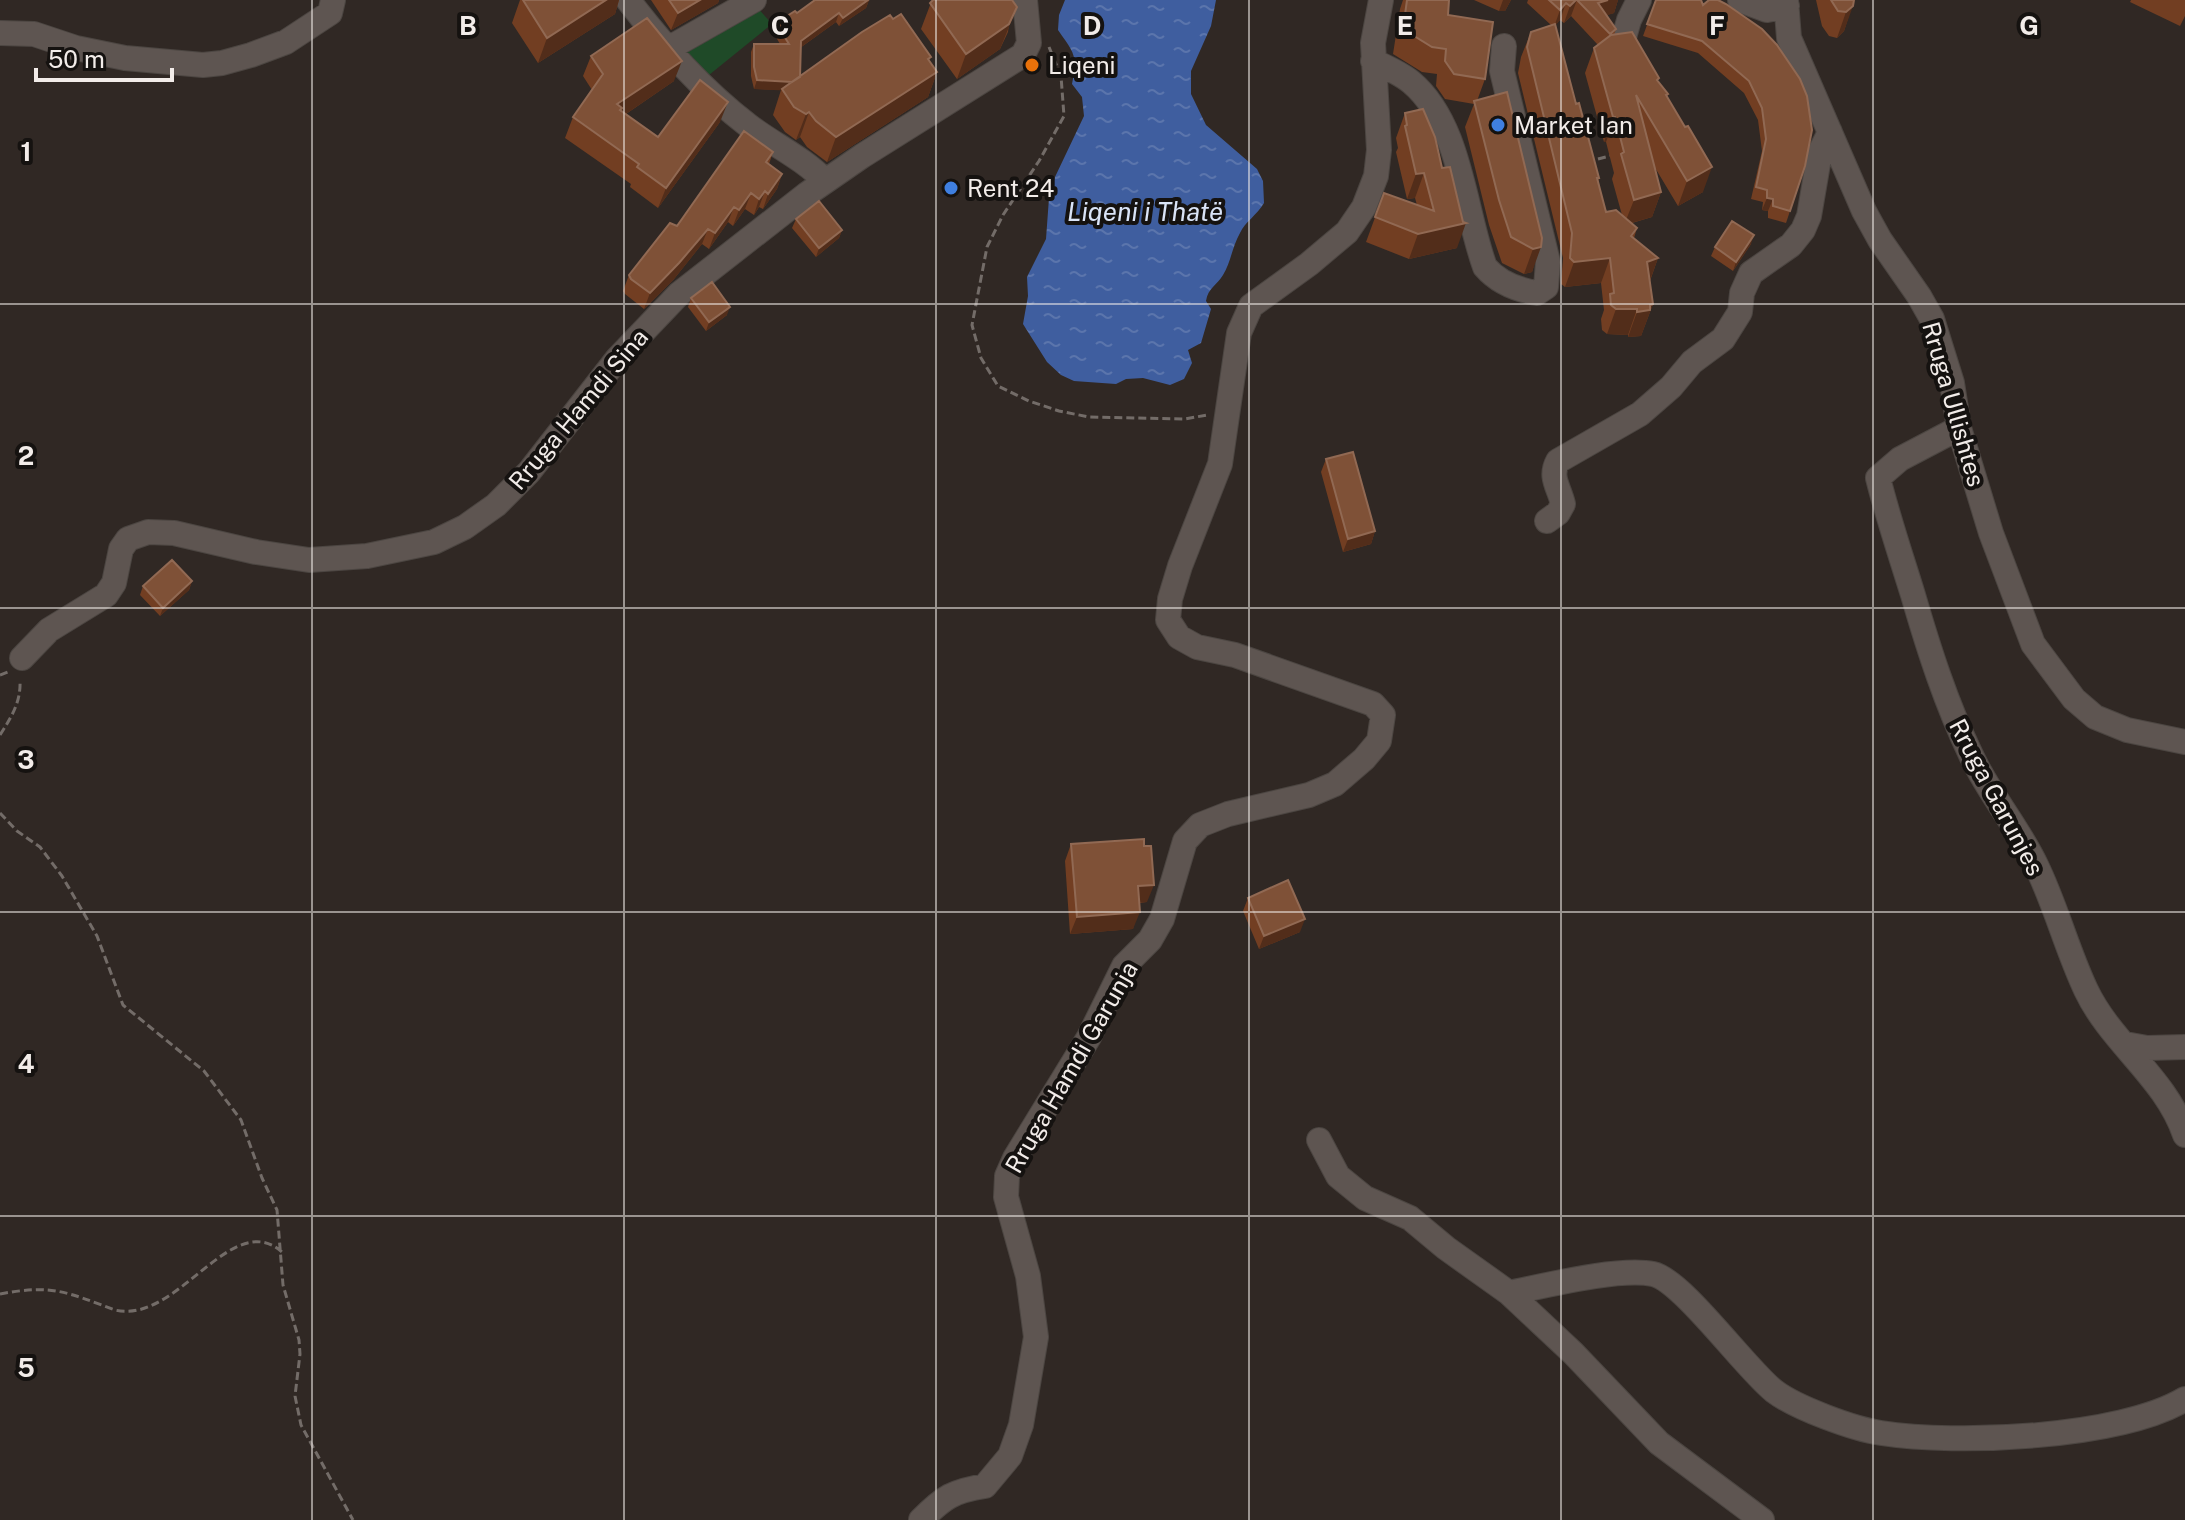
<svg xmlns="http://www.w3.org/2000/svg" width="2185" height="1520" viewBox="0 0 2185 1520" font-family="'Public Sans',sans-serif">
	<defs>
		<pattern id="water-ripples" width="26" height="14" patternUnits="userSpaceOnUse" patternTransform="scale(2)"><rect width="26" height="14" fill="#3f5e9f"/><path d="M2 4q2-2 4 0t4 0M15 11q2-2 4 0t4 0" fill="none" stroke="#5b75ac"/></pattern>
	</defs>
	<rect width="100%" height="100%" fill="#302824"/>
	<path fill="#1f4a28" d="M755,5L772,24L709,75L686,51Z"/>
	<path fill="url(#water-ripples)" d="M1065,0H1216L1211,26L1191,71V94L1206,125L1257,169L1263,181L1264,203C1257,215 1245,222 1240,233C1232,247 1231,262 1223,275C1217,285 1208,288 1206,301L1211,309L1201,343L1188,350L1192,363L1184,379L1170,385L1143,378L1126,379L1116,384L1074,381L1061,375L1047,362L1023,324L1028,296L1027,277L1046,239L1049,198L1055,177L1084,116L1082,97L1072,84C1078,55 1074,53 1058,30L1059,15Z"/>
	<g fill="none" stroke-linecap="round" stroke-linejoin="round">
		<defs>
			<path id="minor" d="M628,0C665,48 701,89 749,126C774,145 803,158 825,181
				M1740,0L1767,10L1787,6
				M1786,0L1789,38L1864,211L1880,240L1919,296L1932,319L1952,383L1959,428L1991,533L2033,644L2074,699L2095,717L2127,730L2185,742
				M0,33L34,34L76,48L125,58L203,65L222,63L251,55L286,42L330,13L333,0
				M1623,41L1629,20L1639,0
				M666,50L754,0
				M1373,61C1386,67 1400,73 1411,82C1461,124 1464,210 1485,267C1498,282 1518,290 1537,293L1546,287L1548,262L1502,71L1504,46
				M1959,428L1900,459L1878,478C1888,518 1901,556 1913,595C1929,650 1946,703 1971,755C1989,794 2018,827 2036,865C2056,906 2067,950 2086,990C2111,1043 2166,1078 2185,1135
				M1547,521L1558,513L1563,504C1559,487 1549,477 1558,461L1640,414L1671,387L1692,362L1723,339L1740,312L1742,293L1751,273L1791,245L1803,230L1809,216L1820,152L1830,132
				M22,658L49,630L106,595L114,583L121,549L128,539L148,532L174,533L256,552L309,560L367,556L434,542L465,527L496,505L529,472L617,359L679,294L807,194L862,156L1023,55L1029,43L1025,0
				M2125,1044L2147,1048L2185,1047
				M1319,1140L1338,1176L1365,1198L1410,1218L1446,1248L1509,1293L1573,1353L1659,1443L1762,1520
				M1509,1293C1544,1286 1619,1267 1653,1274C1682,1280 1745,1368 1774,1391C1796,1408 1854,1429 1881,1433C1957,1445 2120,1438 2185,1399
				M921,1520C944,1497 953,1491 985,1486L1010,1456L1021,1425L1036,1337L1028,1276L1006,1197L1007,1176L1015,1158L1089,1037L1124,966L1150,940L1162,919L1185,841L1200,825L1228,814L1309,795L1335,784L1364,759L1379,741L1383,715L1373,704L1235,655L1197,647L1179,637L1168,620L1170,599L1180,566L1220,464L1239,333L1251,306L1309,264L1347,232L1364,207L1376,176L1379,150L1373,43L1381,0"/>
		</defs>
		<use href="#minor" stroke="#4c4642" stroke-width="26"/>
		<path stroke="#736c68" stroke-width="3" stroke-dasharray="8 4" stroke-linecap="butt" d="M1049,47L1061,76L1064,116L1039,161L1003,215L987,247L972,325L981,358L998,386L1029,401L1059,411L1089,417L1185,419L1207,415
			M1598,159L1613,155
			M0,675L8,672
			M0,735C12,716 21,702 20,680
			M0,813L17,831L40,847L62,876L97,936L123,1005L204,1071L241,1120L262,1178L277,1210L283,1285L299,1340L300,1354L295,1396L301,1425L353,1520
			M0,1294C53,1284 66,1292 115,1310C178,1325 231,1207 282,1252"/>
		<use href="#minor" stroke="#5e5551" stroke-width="24"/>
	</g>
	<path fill="#723e22" fill-rule="evenodd" d="M520,0H619L615,14L538,63L512,23Z
		M651,0H719L718,3L671,30Z
		M869,0L866,8L839,26L836,22L800,48V77L929,60L937,72L928,97L827,162L807,147L800,137L796,140L785,132L773,115L781,90L754,89L751,76V52L754,44H780L773,32L776,23L797,13Z
		M932,0H1012L1008,32L1000,49L957,79L921,29Z
		M1403,0H1449L1448,15L1485,79L1477,101L1542,238L1532,272L1524,274L1502,263L1489,225L1465,127L1474,104L1445,99L1436,86L1437,74L1422,72L1393,54L1400,9Z
		M1474,0H1511L1505,11H1499Z
		M1528,0H1618L1614,13L1606,15L1616,29L1614,35L1658,81L1668,94L1667,97L1703,192L1678,206L1654,166L1661,192L1652,217L1632,223L1637,228L1634,238L1658,258L1650,281L1653,304L1641,336L1628,337V335L1607,334L1602,330L1601,319L1604,310L1601,283L1565,287L1561,284L1563,258L1518,73L1521,57L1531,32L1551,25L1527,3ZM1571,16L1598,45L1594,48L1585,73L1604,142H1606L1614,173L1612,179L1622,215L1606,212L1598,182L1599,178L1576,104L1555,25L1560,20L1564,23Z
		M1656,0L1703,5L1805,166L1786,223L1768,218V211L1762,210L1763,202L1751,199L1762,151L1758,120L1744,93L1698,53L1643,36Z
		M1816,0H1854L1844,31L1837,38L1829,36L1822,26Z
		M2131,0H2185V16L2180,26L2130,2Z
		M591,56L674,81L626,114L658,137L720,122L658,208L630,187L631,184L565,138L573,117L592,90L583,76Z
		M1405,113L1457,248L1409,259L1366,242L1384,193L1417,205L1415,198L1407,199L1396,152L1398,148L1396,138Z
		M773,152L769,164L782,174L777,189L763,209L759,207L754,215L745,209L733,226L728,222L709,249L702,244L674,279L644,309L625,294L623,291L629,275L677,226Z
		M796,219L842,230L839,238L816,257L792,228Z
		M1751,244L1733,271L1711,256L1715,247Z
		M691,298L727,315L706,331L688,307Z
		M1326,459L1375,531L1371,544L1343,552L1321,472Z
		M192,581L189,590L160,616L140,595L143,586Z
		M1071,844L1147,902L1139,903L1133,929L1070,934L1065,861Z
		M1248,898L1300,932L1259,949L1243,911Z"/>
	<path fill="#522d1a" d="M606,0H619L615,14L538,63L547,38Z
		M700,0H719L718,3L671,30L678,13Z
		M869,0L866,8L839,26L843,18Z
		M1503,0H1511L1505,11H1499Z
		M1577,0L1571,16L1564,23L1570,6Z
		M1608,0H1618L1614,13L1596,19L1598,3Z
		M1566,3L1560,20L1554,27L1560,10Z
		M1853,6L1844,31L1837,38L1846,12Z
		M1017,7L1000,49L957,79L966,54Z
		M839,13L836,22L797,50L801,41Z
		M931,57L921,82L937,72L928,97L827,162L836,137Z
		M682,61L674,81L617,120V104Z
		M757,80L800,82L796,91L754,89Z
		M728,102L720,122L658,208L666,188Z
		M809,112L800,137L796,140L806,114Z
		M1613,117H1615L1606,142H1604Z
		M1712,167L1703,192L1678,206L1687,181Z
		M1424,173L1415,198L1407,199L1416,174Z
		M782,174L777,189L763,209L768,194Z
		M765,191L759,207L754,215L759,199Z
		M1661,192L1652,217L1624,225L1634,200Z
		M751,193L745,209L733,226L739,210Z
		M1767,198L1773,199L1768,211L1762,210Z
		M734,207L728,222L709,249L715,233Z
		M1466,223L1457,248L1409,259L1418,234Z
		M708,229L702,244L674,279L644,309L650,293Z
		M842,230L839,238L816,257L819,248Z
		M1754,235L1751,244L1733,271L1736,262Z
		M1541,247L1532,272L1524,274L1533,249Z
		M1610,258L1601,283L1565,287L1574,262Z
		M1658,258L1649,283L1647,262Z
		M1653,304L1641,336L1628,337L1637,312Z
		M730,307L727,315L706,331L709,322Z
		M1616,309H1637L1628,335L1607,334Z
		M1375,531L1371,544L1343,552L1348,539Z
		M192,581L189,590L160,616L163,608Z
		M1154,885L1147,902L1132,903L1138,886Z
		M1140,912L1133,929L1070,934L1077,917Z
		M1305,919L1300,932L1259,949L1264,936Z"/>
	<path fill="#7f5137" stroke="#916953" stroke-width="2" d="M523,0H606L547,38Z
		M669,0H700L678,13Z
		M815,0H868L843,18L839,13L801,41L800,77L792,82L757,80L754,67V44H789L776,23L795,11L797,13Z
		M933,0H1012L1017,7L1009,24L966,54L930,3Z
		M1407,0H1449L1448,15L1493,22L1485,79L1454,74L1445,61L1446,49L1432,47L1403,29Z
		M1549,0H1576L1570,6L1566,3L1560,10Z
		M1577,0H1608L1598,3L1616,29L1610,34Z
		M1656,0H1701L1703,5L1709,0H1718L1726,4L1762,29L1777,45L1800,79L1807,96L1812,130L1805,166L1790,211L1773,206V199L1767,198V190L1756,187L1766,139L1762,108L1749,81L1702,41L1647,24Z
		M1831,0H1854L1853,6L1846,12L1838,11Z
		M901,14L931,57L928,59L937,72L836,137L816,121L809,112L806,114L794,107L782,89L862,32L890,15L893,19Z
		M647,18L682,61L617,104L622,108L620,110L658,137L700,80L728,102L666,188L637,167L639,164L573,117L603,74L591,56Z
		M1555,24L1576,104L1579,103L1599,178H1597L1606,212L1616,210L1637,228L1631,236L1658,258L1647,262L1653,304L1650,305V310L1637,312V309H1616L1611,305L1610,294L1614,293L1610,258L1574,262L1570,258L1572,233L1527,47L1531,32Z
		M1632,32L1659,78L1657,80L1668,94L1666,95L1685,127L1688,126L1712,167L1687,181L1636,95L1661,192L1634,200L1621,154L1624,152L1615,117H1613L1594,48L1611,35Z
		M1507,92L1542,238L1541,247L1533,249L1511,237L1499,200L1474,101Z
		M1423,109L1435,137L1442,168L1450,167L1463,222L1466,223L1418,234L1375,217L1384,193L1434,211L1424,173L1416,174L1405,126L1407,125L1405,113Z
		M744,131L773,152L766,162L782,174L768,194L765,191L759,199L751,193L739,210L734,207L715,233L708,229L679,263L650,293L631,279L629,275L670,223L677,226Z
		M819,201L842,230L819,248L796,219Z
		M1732,221L1754,235L1736,262L1715,247Z
		M712,282L730,307L709,322L691,298Z
		M1353,452L1375,531L1348,539L1326,459Z
		M172,560L192,581L163,608L143,586Z
		M1144,839V846H1151L1154,885L1138,886L1140,912L1077,917L1071,844Z
		M1288,880L1305,919L1264,936L1248,898Z"/>
	<path fill="none" stroke="#f2ece9" stroke-width="2" stroke-opacity="0.55" d="M312,0V1520M624,0V1520M936,0V1520M1249,0V1520M1561,0V1520M1873,0V1520M0,304H2185M0,608H2185M0,912H2185M0,1216H2185"/>
	<circle fill="#e8710a" stroke="#151210" stroke-width="3" cx="1032" cy="65" r="8"/>
	<g fill="#3f7fe0" stroke="#151210" stroke-width="3">
		<circle cx="1498" cy="125" r="8"/>
		<circle cx="951" cy="188" r="8"/>
	</g>
	<g text-anchor="middle" dominant-baseline="central" stroke-width="8" stroke-linejoin="round" paint-order="stroke">
		<g font-size="24" fill="#f2ece9" stroke="#151210" text-anchor="start">
			<text x="1048" y="65">Liqeni</text>
			<text x="1514" y="125">Market Ian</text>
			<text x="967" y="188">Rent 24</text>
		</g>
		<g font-size="24" fill="#f2ece9" stroke="#151210">
			<text transform="translate(1954 404) rotate(74)">Rruga Ullishtes</text>
			<text transform="translate(578 409) rotate(-50)">Rruga Hamdi Sina</text>
			<text transform="translate(1997 797) rotate(62)">Rruga Garunjes</text>
			<text transform="translate(1071 1067) rotate(-60)">Rruga Hamdi Garunja</text>
		</g>
		<g font-size="26" font-style="italic" fill="#dae4f7" stroke="#151210">
			<text x="1145" y="211">Liqeni i Thatë</text>
		</g>
	</g>
	<g font-size="26" text-anchor="middle" font-weight="bold" fill="#f2ece9" stroke="#151210" stroke-width="8" stroke-linejoin="round" paint-order="stroke">
		<text x="468" y="35">B</text>
		<text x="780" y="35">C</text>
		<text x="1092" y="35">D</text>
		<text x="1405" y="35">E</text>
		<text x="1717" y="35">F</text>
		<text x="2029" y="35">G</text>
		<text x="26" y="161">1</text>
		<text x="26" y="465">2</text>
		<text x="26" y="769">3</text>
		<text x="26" y="1073">4</text>
		<text x="26" y="1377">5</text>
	</g>
	<path d="M36 68v12h136v-12" fill="none" stroke="#f2ece9" stroke-width="4"/>
	<text x="48" y="68" font-size="24" fill="#f2ece9" stroke="#151210" stroke-width="6" paint-order="stroke">50 m</text>
</svg>
